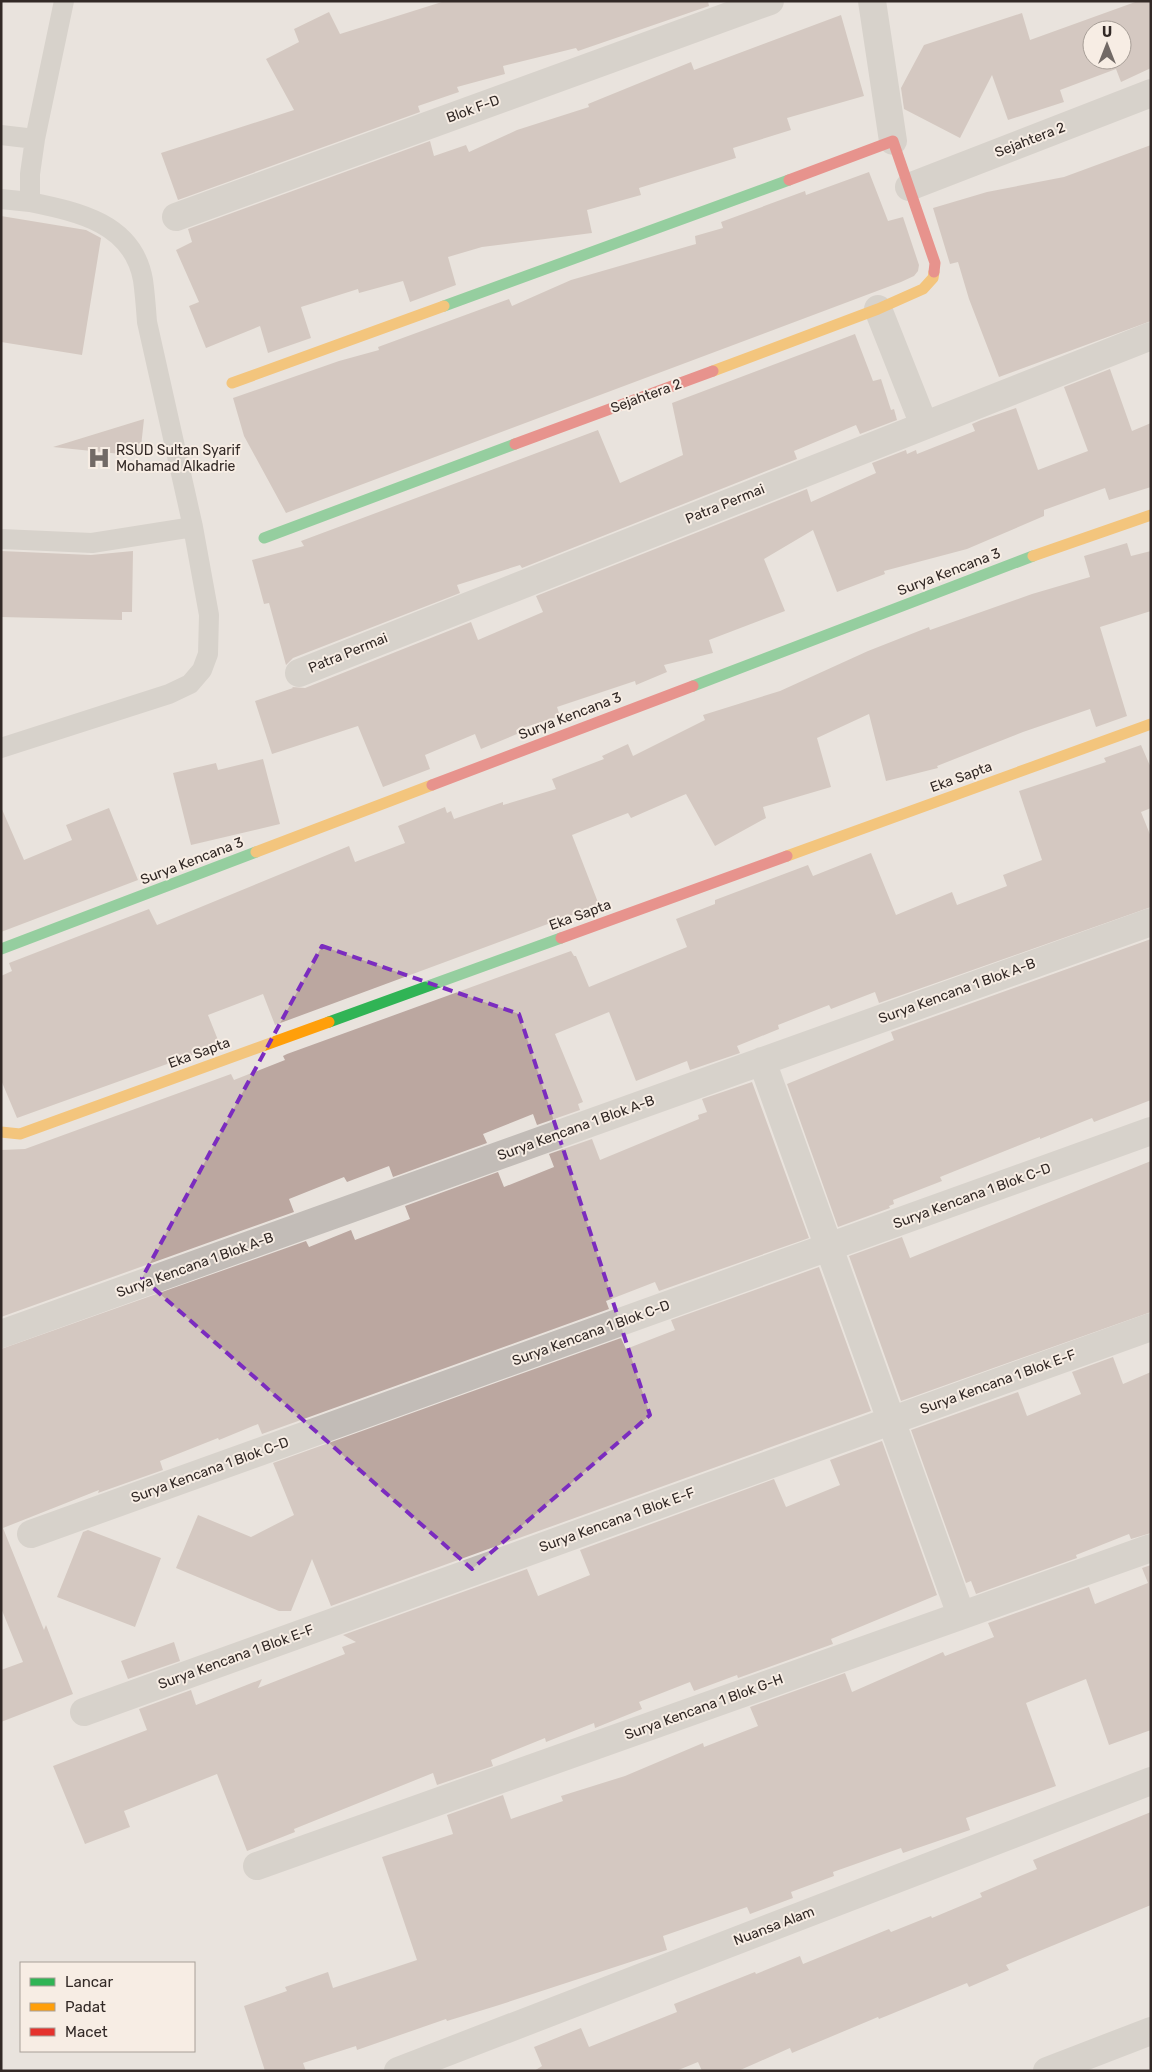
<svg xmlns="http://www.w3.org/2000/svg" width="1152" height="2072" viewBox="0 0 1152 2072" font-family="Rubik,sans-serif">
	<rect width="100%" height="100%" fill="#e9e3dd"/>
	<path fill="#bba7a0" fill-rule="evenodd" d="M445,1H708L709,6L578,51L576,48L503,66L505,74L457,87L459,92L418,106L420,112L178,200L161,153L294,110L266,59L299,42L294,29L329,12L340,34Z
		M1138,1H1151V68L1121,82L1116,69L1060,90L1064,102L1008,120L992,75L960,138L904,109L901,88L924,45L1022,13L1030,40ZM1092,30H1122V60H1092Z
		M841,15L864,96L787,118L791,130L733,148L736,158L639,188L641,195L587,210L592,233L482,247L448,257L456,285L410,302L403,281L359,293L358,289L301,307L311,338L268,353L260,326L206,348L189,306L199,302L176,250L192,242L188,229L430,141L434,156L466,145L469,152L517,130L589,107L588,104L691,62L694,70Z
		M1151,145V321L999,377L969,299L958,262L950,264L933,208L987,192L1064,177Z
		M869,172L888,221L903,217L919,265L918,271L914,276L901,282L286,513L244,436L233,398L339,361L379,350L378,347L509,299L512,306L571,280L696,244L695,236L723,228L721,222L805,191L806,195Z
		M1,216L86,230L101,238L82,355L1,342Z
		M855,334L873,381L881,379L891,410L894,409L897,420L860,434L856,425L794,451L797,459L522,568L520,565L457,585L460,593L293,658L286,665L269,603L264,604L252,560L304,546L301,541L598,430L620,483L683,455L672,403Z
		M1110,369L1132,431L1151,423V487L1109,500L1105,488L1044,510V516L967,549L884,571L885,574L837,592L813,530L764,559L785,611L709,640L713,653L664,665L667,672L636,685L635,681L557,707L560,716L516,730L517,734L481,749L475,734L425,755L430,769L383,787L358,726L272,754L255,701L293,688L292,687L305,688L471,622L478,640L543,612L536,596L807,489L811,502L876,473L872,463L906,450L907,454L916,450L917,454L975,431L972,424L981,420L1016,408L1038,470L1088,451L1064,387Z
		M144,419L140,456L53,447Z
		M1127,543L1131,556L1151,551V611L1100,627L1127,716L1096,727L1090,709L1023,732L937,766L938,768L886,781L869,714L817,738L831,787L763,807L766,818L715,846L686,794L631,818L628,813L572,835L599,905L275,1025L263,994L208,1015L220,1045L17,1118L1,1080V976L12,971L9,963L149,909L157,925L349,846L355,862L405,843L398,826L445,807L447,813L451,811L454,819L503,802V805L556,789L552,779L604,759L602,756L628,744L633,756L705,720L703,715L780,691L868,651L929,627L930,630L1032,594L1090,577L1084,556Z
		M1,551L91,555L133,551L132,612H122V620L1,617Z
		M1141,745L1151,768V808L1141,812L1151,837V907L879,1003L875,992L831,1009L829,1005L778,1025L779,1029L737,1046L740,1053L690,1070L687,1061L636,1081L609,1012L555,1034L583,1102L578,1104L580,1110L537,1125L533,1114L483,1134L487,1143L393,1177L389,1166L347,1182L344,1177L289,1199L294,1212L1,1317V1150L25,1149L231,1074L234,1080L285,1060L283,1056L287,1054L571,951L574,956H576L589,987L687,947L676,919L715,904V900L808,865L813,876L871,853L896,915L952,892L957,905L1007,886L1003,875L1042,860L1019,791L1106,762L1104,758Z
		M263,759L280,824L191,845L173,773L216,763L218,770Z
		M1,807L24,860L72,840L66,825L109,808L138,880L1,932Z
		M1151,939V1100L1094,1122L1092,1118L1040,1139V1137L940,1177L942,1181L893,1200L894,1204L889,1206L890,1208L838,1227L787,1084L894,1040L891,1032Z
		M752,1082L809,1238L659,1291L655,1282L606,1301L609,1309L262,1434L258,1424L219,1440L218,1438L160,1461L163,1470L98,1493L99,1490L3,1528L44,1630L46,1625L73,1694L1,1722V1670L23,1662L1,1608V1349L306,1241L309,1247L351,1230L355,1240L410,1219L405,1206L498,1172L504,1187L554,1167L549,1154L592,1139L600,1160L699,1119L698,1115L707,1112L702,1099Z
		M1151,1161V1312L901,1401L849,1256L902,1237L910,1258Z
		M819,1267L871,1411L331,1606L312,1559L291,1611H279L176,1568L198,1515L251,1537L294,1515L273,1463L621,1338L626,1349L675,1330L671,1320Z
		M1113,1357L1123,1384L1151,1372V1533L1131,1539L1129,1534L1076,1555L1077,1558L976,1594L971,1581L966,1583L911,1430L1018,1392L1027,1416L1081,1394L1072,1372Z
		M882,1441L937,1595L831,1639L833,1644L738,1678L737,1675L694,1691L690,1682L639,1702L642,1709L595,1728L594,1723L546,1742L545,1738L491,1760L493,1766L437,1785L433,1773L294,1829L295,1832L247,1851L217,1774L124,1811L130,1827L85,1844L53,1766L147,1730L139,1709L191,1690L196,1705L262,1679L258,1688L345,1654L342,1647L356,1642L343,1635L527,1569L538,1596L590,1575L580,1550L774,1479L786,1507L840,1485L830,1460Z
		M88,1530L161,1558L135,1627L57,1597L83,1532Z
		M1151,1565V1730L1109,1745L1086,1679L1026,1703L1056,1786L966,1818L970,1830L903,1853L901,1848L833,1872L834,1876L791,1892L793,1898L750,1914L747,1907L663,1936L667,1950L496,2006L447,2021L446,2019L357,2050L356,2046L303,2063L306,2071H265L244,2006L287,1991L285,1987L328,1972L333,1988L417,1960L382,1857L453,1834L447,1815L503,1795L511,1819L563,1801L561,1796L625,1776L703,1743L704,1747L758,1726L750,1707L845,1673L852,1692L943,1652L945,1656L994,1637L988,1623L1089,1587L1095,1604L1148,1583L1142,1568Z
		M174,1642L180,1661L128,1679L121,1661Z
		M1151,1812V1905L1006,1965L1009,1970L969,1987L967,1983L879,2019L878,2017L792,2053L790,2048L738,2071H702L698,2062L676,2071H534L542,2066L534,2047L581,2028L589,2047L677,2012L674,2004L755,1972L756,1974L800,1956L803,1964L889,1929L891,1932L931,1916L932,1918L982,1897L980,1893L1037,1869L1033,1860Z"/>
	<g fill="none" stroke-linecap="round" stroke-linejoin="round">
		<path stroke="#c2bcb7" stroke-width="20" d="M1,135L35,139
			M1,199L30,202
			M1,539L92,543L193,527
			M1,748L169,694L190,684L202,670L208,654L209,615L193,527L147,322C146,308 145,294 143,280C133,223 78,212 30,202V174L35,139L64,1"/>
		<path stroke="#c2bcb7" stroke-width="28" d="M872,1L893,141
			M909,187L1151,93
			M176,217L770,1
			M878,309L924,425
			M299,673L1151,336
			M762,1061L961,1615
			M1,1334L1151,922
			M31,1534L1151,1131
			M84,1712L1151,1327
			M257,1866L1151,1548
			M398,2071L1151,1781
			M1047,2071L1151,2031"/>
		<path stroke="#30b455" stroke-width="11" d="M444,306L789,180
			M264,538L515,444
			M693,686L1033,556
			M1,949L256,852
			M329,1022L561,938"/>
		<path stroke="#ff9f0a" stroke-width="11" d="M713,371L878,309L923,289L933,278L934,272
			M232,383L444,306
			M1033,556L1151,515
			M256,852L432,785
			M787,856L1151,724
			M1,1132L20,1134L329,1022"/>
		<path stroke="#e5322d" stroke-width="11" d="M789,180L893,141L935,263L934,272
			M515,444L713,371
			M432,785L693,686
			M561,938L787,856"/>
	</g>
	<path d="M0 0H1152V2072H0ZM322,946L519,1014L650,1415L472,1569L142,1278Z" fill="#e9e3dd" fill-opacity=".55" fill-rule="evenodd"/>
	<path fill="none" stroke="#7b2cbf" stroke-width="4" stroke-dasharray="10 6" stroke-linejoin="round" d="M322,946L519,1014L650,1415L472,1569L142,1278Z"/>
	<defs>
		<symbol id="hospital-bare" viewBox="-9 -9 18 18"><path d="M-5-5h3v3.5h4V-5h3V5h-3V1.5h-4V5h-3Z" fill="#726a66" stroke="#f7ede4" stroke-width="2.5" paint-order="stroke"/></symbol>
	</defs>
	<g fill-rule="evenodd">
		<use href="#hospital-bare" x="83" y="442" width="32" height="32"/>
	</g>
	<g text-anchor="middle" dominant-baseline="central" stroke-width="4" stroke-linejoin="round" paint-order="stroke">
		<g font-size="14" fill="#322926" stroke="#f7ede4">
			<text transform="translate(473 109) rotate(-20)">Blok F-D</text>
			<text transform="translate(1030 140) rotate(-21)">Sejahtera 2</text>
			<text transform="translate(646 396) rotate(-20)">Sejahtera 2</text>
			<text transform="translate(725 504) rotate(-22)">Patra Permai</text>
			<text transform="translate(949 572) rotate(-21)">Surya Kencana 3</text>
			<text transform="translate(348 653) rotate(-22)">Patra Permai</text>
			<text transform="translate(570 716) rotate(-21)">Surya Kencana 3</text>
			<text transform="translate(961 777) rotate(-20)">Eka Sapta</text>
			<text transform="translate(192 861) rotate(-21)">Surya Kencana 3</text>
			<text transform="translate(580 915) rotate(-20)">Eka Sapta</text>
			<text transform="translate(957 991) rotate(-20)">Surya Kencana 1 Blok A-B</text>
			<text transform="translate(199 1053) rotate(-20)">Eka Sapta</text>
			<text transform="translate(576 1128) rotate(-20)">Surya Kencana 1 Blok A-B</text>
			<text transform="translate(972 1196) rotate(-20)">Surya Kencana 1 Blok C-D</text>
			<text transform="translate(195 1265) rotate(-20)">Surya Kencana 1 Blok A-B</text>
			<text transform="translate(591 1333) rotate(-20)">Surya Kencana 1 Blok C-D</text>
			<text transform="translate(998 1382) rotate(-20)">Surya Kencana 1 Blok E-F</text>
			<text transform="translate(210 1470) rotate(-20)">Surya Kencana 1 Blok C-D</text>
			<text transform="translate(617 1520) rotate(-20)">Surya Kencana 1 Blok E-F</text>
			<text transform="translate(236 1657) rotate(-20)">Surya Kencana 1 Blok E-F</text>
			<text transform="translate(704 1707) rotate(-20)">Surya Kencana 1 Blok G-H</text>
			<text transform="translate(774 1926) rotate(-21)">Nuansa Alam</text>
		</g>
		<g font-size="14" fill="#322926" stroke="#f7ede4" text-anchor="start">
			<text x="116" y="450">RSUD Sultan Syarif<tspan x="116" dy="16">Mohamad Alkadrie</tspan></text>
		</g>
	</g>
	<rect width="1152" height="2072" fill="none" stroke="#322926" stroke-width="5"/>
	<rect x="20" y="1962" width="175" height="90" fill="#f7ede4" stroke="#a89f98"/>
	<rect x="30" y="1978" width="25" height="8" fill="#30b455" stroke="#a89f98"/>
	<text x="65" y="1987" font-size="15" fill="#322926">Lancar</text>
	<rect x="30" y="2003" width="25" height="8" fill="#ff9f0a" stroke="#a89f98"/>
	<text x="65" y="2012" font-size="15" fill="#322926">Padat</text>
	<rect x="30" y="2028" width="25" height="8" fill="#e5322d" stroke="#a89f98"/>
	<text x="65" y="2037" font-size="15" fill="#322926">Macet</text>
	<g transform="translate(1107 45)"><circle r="24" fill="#f7ede4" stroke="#a89f98"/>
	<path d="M0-4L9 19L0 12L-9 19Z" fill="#726a66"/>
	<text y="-8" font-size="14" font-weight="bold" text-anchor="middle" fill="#322926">U</text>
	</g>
</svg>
